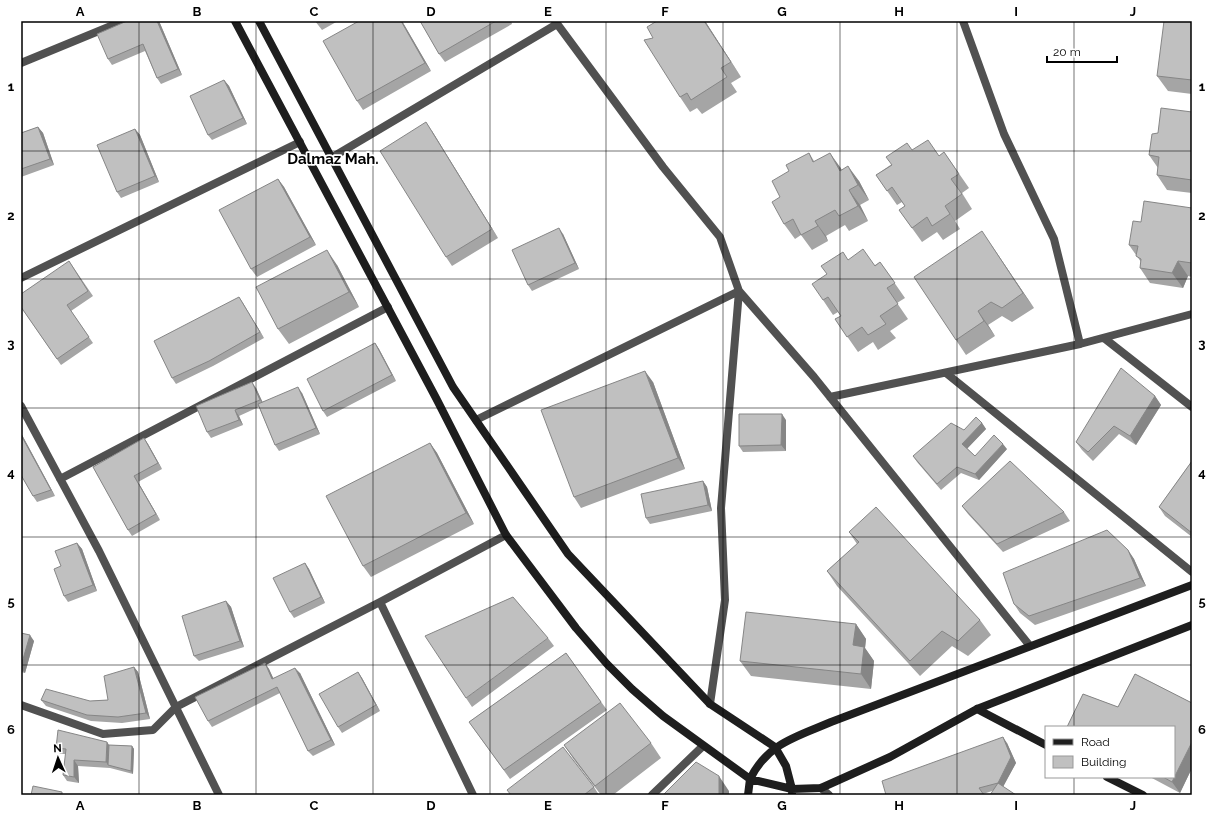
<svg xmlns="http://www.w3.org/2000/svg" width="1213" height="816" viewBox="0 0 1213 816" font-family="Raleway,sans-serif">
	<rect width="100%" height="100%" fill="#fff"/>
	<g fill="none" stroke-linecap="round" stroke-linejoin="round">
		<path stroke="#515151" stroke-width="8" d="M555,21L663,167L720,237L739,291L721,508L725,600L710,704
			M963,21L1004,134L1054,239L1080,344
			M21,63L123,21
			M331,158L557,24
			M21,278L300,142
			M1104,338L1192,407
			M946,373L1192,572
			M830,397L1080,344L1192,314
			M21,406L99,551L219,795
			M476,420L739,291L814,377L1030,646
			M60,479L388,307
			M380,602L473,795
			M21,705L103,734L153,730L176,707L380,602L506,535
			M821,788L829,795
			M652,795L703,746"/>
		<path stroke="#1e1e1e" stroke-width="8" d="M235,21L436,398L506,535L576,628L607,664L632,689L663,716L750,779L748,795
			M259,21L453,387L568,554L710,704L775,747L786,766L792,789V795
			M1192,585L831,722C796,737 768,743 750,779L792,789L821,788L890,757L977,709L1192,625
			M977,709L1046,745
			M1107,777L1143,795"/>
	</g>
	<path fill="#a5a5a5" d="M127,21H159L182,75L161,84L157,78L145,51L112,65L108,59Z
		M315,21H338L322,30Z
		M359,21H402L431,71L363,110L357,101Z
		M420,21H511L512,24L445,62L439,54Z
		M705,21L741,77L731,83L737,92L702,114L697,108L690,112L680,97L653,38Z
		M1192,21V94L1168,91L1157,76Z
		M224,80L229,86L247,124L212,140L208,135Z
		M1192,112V193L1167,190L1157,175L1158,168L1149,155L1158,133Z
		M38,127L43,133L54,165L21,177V133Z
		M135,129L140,135L159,182L121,198L117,192Z
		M432,131L498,238L452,266L446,257Z
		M912,150L939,156L944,152L969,188L962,193L972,209L955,221L960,229L943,240L937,232L922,242L899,210L905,206L902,202L897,205L876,175Z
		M809,153L814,161L840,167L842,170L859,181L869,200L860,205L868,221L849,231L845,225L826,236L828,241L812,250L801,235L795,239L784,224L780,197L789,171Z
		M278,179L284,187L316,245L257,277L251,269Z
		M1192,208V277L1188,276L1183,288L1150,283L1140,268L1141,262L1129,245L1141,222Z
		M563,234L579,269L532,291L528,285Z
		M992,246L1034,308L1012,322L1002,316L988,325L995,336L966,355L956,340Z
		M848,260L875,265L880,262L905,298L897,303L908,319L890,331L896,338L878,350L873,342L858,352L835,319L841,316L838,312L833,315L823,300Z
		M69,261L93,296L71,311L93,343L61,365L21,307Z
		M337,265L359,307L289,344L278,329Z
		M239,297L264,338L213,366L176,384L172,378Z
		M375,343L379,349L396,381L327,417L323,411Z
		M653,382L685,469L581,508L574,497Z
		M256,388L262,402L302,393L320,434L279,451L275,445L259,407L239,416L243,425L211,438L207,432Z
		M1155,396L1161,405L1136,445L1119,434L1093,461L1082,450L1076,442Z
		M786,420V451L743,452L739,446Z
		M982,423L986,429L967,448L975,456L1007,449L979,480L961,473L941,490L917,462L913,456L964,430Z
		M21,433L55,496L37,502L33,496L21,475Z
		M144,438L148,444L162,469L138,482L160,520L132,536L128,530L93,467Z
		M430,443L437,453L474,524L371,577L363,566Z
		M1192,461V537L1165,516L1159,507Z
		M703,481L707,487L712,511L650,524L646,518Z
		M962,506L1064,512L1070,521L1003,552L968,514Z
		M849,532L980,620L991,635L968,656L952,646L920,676L837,586L827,571L857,544Z
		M77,543L82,549L97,591L68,602L64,596L61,566Z
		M1128,550L1134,559L1146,586L1035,625L1020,613L1014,604Z
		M305,563L309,569L325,603L294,618L290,612Z
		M226,601L231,607L244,647L199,661L194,656Z
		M856,624L866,639L865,648L874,661L871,689L751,676L740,661Z
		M21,633L34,641L25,673L21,672Z
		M548,638L554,646L472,707L466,698Z
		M566,653L607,710L510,779L469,722Z
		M265,663L269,669L273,678L300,673L335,745L313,756L308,751L280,693L212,727L208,721Z
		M134,667L138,672L150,719L122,723L91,721L46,706L41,700L90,701L108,700Z
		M358,672L362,678L380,711L342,733L338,727Z
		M1135,674L1192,703V768L1180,793L1150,777H1174V727H1067L1083,694L1118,707Z
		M107,742L109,745L132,746L134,749L133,774L110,768L78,766L79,783L67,781L63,775L66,754H60L56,748Z
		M651,743L661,758L613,795H601L574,760L564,745Z
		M1007,743L1016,763L1003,786L992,791L983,794L886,795Z
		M594,787L599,795H510Z"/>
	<path fill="#868686" d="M157,21H159L182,75L178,69Z
		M401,21H402L431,71L425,63Z
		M704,21H705L741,77L731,62Z
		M224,80L229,86L247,124L243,118Z
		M426,122L432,131L498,238L492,229Z
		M38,127L43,133L54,165L50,159Z
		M135,129L140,135L159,182L155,176Z
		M830,153L840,167L850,186L840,171Z
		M848,166L859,181L869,200L858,185Z
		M278,179L284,187L316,245L310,237Z
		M849,190L860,205L868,221L858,206Z
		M945,206L955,221L960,229L950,214Z
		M815,221L826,236L828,241L818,226Z
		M559,228L563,234L579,269L575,263Z
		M982,231L992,246L1034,308L1023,293Z
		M327,250L337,265L359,307L349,292Z
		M1178,261L1188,276L1183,288L1172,273Z
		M239,297L243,303L264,338L260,332Z
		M978,311L988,325L995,336L984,321Z
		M375,343L379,349L396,381L392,375Z
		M645,371L653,382L685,469L678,458Z
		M252,382L256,388L264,405L260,400Z
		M298,387L302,393L320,434L316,428Z
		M1155,396L1161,405L1136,445L1130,436Z
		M235,410L239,416L243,425L239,420Z
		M782,414L786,420V451L781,445Z
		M982,423L986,429L966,450L962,444Z
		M21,433L55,496L51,490L21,435Z
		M144,438L148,444L162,469L158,463Z
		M430,443L437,453L474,524L466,513Z
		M1003,444L1007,449L979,480L975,474Z
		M134,476L138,482L160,520L156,514Z
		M703,481L707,487L712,511L708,505Z
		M77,543L82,549L97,591L93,585Z
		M1128,550L1134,559L1146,586L1140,578Z
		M305,563L309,569L325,603L321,597Z
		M226,601L231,607L244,647L240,641Z
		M856,624L866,639L865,648L874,661L871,689L861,674L853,645Z
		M30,635L34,641L25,673L21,668V666Z
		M265,663L269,669L276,684L272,679Z
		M134,667L138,672L150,719L146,713Z
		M295,668L300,673L335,745L331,740Z
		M358,672L362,678L380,711L376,705Z
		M1003,737L1007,743L1016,763L1002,789L998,783Z
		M107,742L111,748L108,765L106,762Z
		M1192,742V768L1180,793L1172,782Z
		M132,746L134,749L133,774L131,771Z
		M74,760L78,766L79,783L74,777Z
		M719,776L729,791V795H719Z"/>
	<path fill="#c0c0c0" stroke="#868686" d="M127,21H157L178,69L157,78L143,44L108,59L97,34Z
		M359,21H401L425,63L357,101L323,41Z
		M420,21H496L439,54Z
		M657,21H704L731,62L721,68L727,77L691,100L687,93L680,97L644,40L653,38L647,27Z
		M1164,21H1192V80L1157,76Z
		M224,80L243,118L208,135L190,96Z
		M1161,108L1192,112V180L1157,175L1159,157L1149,155L1152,134L1158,133Z
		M426,122L492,229L446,257L380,151Z
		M38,127L50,159L21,169V133Z
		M135,129L155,176L117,192L97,145Z
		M928,140L939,156L944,152L959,174L951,179L962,194L945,206L950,214L932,226L927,217L912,228L899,210L905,206L892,187L887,191L876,175L892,165L886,157L907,143L912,150Z
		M809,153L813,162L830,153L840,171L848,166L858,185L849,190L858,206L839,216L835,210L815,221L818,226L801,235L793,219L784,224L772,202L780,197L772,181L789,171L786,165Z
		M278,179L310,237L251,269L219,210Z
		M1144,201L1192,208V263L1178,261L1172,273L1140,268L1141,259L1136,256L1138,246L1129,245L1133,221L1141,222Z
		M559,228L575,263L528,285L512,250Z
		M982,231L1023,293L1002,308L991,302L978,311L984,321L956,340L914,277Z
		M863,249L875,266L880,262L895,283L887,288L898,304L880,316L886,324L868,335L862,327L847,337L835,319L841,316L828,297L823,300L812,284L827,274L821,266L843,252L848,260Z
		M327,250L349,292L278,329L256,287Z
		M69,261L88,291L67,305L89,337L57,359L21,307V294Z
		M239,297L260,332L209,361L172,378L154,341Z
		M375,343L392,375L323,411L307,379Z
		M1121,368L1155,396L1130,436L1114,426L1088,452L1076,442Z
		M645,371L678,458L574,497L541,410Z
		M252,382L260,400L235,410L239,420L207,432L196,406Z
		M298,387L316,428L275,445L258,404Z
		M739,414H782L781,445L739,446Z
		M976,417L982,423L962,444L975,456L994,435L1003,444L975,474L957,467L937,484L913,456L951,423L964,430Z
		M21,435L51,490L33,496L21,475Z
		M144,438L158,463L134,476L156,514L128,530L93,467Z
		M430,443L466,513L363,566L326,496Z
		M1010,461L1064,512L997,544L962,506Z
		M1192,461V533L1159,507Z
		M703,481L708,505L646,518L641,494Z
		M876,507L980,620L958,641L942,631L910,661L827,571L859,542L849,532Z
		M1107,530L1128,550L1140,578L1029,616L1014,604L1003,573Z
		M77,543L93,585L64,596L54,569L61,566L55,551Z
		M305,563L321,597L290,612L273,578Z
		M513,597L548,638L466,698L425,636Z
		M226,601L240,641L194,656L182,616Z
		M746,612L856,624L853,645L864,647L861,674L740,661Z
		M21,633L30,635L21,666Z
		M566,653L601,702L504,770L469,722Z
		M265,663L272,679L295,668L331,740L308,751L277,687L208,721L195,697Z
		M134,667L146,713L118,717L87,715L41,700L46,689L90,701L108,700L104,676Z
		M358,672L376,705L338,727L319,694Z
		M1135,674L1192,703V742L1172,782L1163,777H1174V727H1067L1083,694L1118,707Z
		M620,703L651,743L595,786L564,745Z
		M58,730L107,742L106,762L74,760V777L63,775L66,749L56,748Z
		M1003,737L1011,757L998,783L979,788L984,795H886L882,781Z
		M109,745L132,746L131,771L108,765Z
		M563,747L594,787L584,795H511L507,790Z
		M696,762L719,776V795H663Z
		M998,783L1016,795H990Z
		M33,786L62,792V795H31Z"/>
	<path fill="none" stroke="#000" stroke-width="1" stroke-opacity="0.55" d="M139,21V795M256,21V795M373,21V795M490,21V795M606,21V795M723,21V795M840,21V795M957,21V795M1074,21V727M21,151H1192M21,279H1192M21,408H1192M21,537H1192M21,665H1192M1074,777V795"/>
	<g text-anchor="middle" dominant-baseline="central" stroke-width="3.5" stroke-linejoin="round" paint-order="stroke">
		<g font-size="15" font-weight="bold" fill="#000" stroke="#fff">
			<text x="333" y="159">Dalmaz Mah.</text>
		</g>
	</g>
	<rect width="1213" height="816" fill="none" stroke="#ffffff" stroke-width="44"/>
	<rect x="1045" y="726" width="130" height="52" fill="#ffffff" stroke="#999999"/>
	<rect x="1053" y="739" width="20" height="6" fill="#1e1e1e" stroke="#999999"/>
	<text x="1081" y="746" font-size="12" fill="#000000">Road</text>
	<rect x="1053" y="756" width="20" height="12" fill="#c0c0c0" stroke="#999999"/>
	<text x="1081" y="766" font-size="12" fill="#000000">Building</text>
	<g transform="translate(58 758) rotate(357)" stroke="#ffffff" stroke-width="3" paint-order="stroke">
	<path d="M0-3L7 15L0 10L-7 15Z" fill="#000000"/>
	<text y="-6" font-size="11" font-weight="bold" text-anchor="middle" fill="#000000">N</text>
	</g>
	<path d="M1047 56v6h70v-6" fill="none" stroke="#000000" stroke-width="2"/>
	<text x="1053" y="56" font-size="12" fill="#000000" stroke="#ffffff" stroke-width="3" paint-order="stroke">20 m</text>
	<rect x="22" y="22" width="1169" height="772" fill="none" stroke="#000" stroke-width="1.5"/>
	<g font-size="13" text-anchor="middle" font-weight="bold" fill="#000">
		<text x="80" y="16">A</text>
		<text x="197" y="16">B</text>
		<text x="314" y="16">C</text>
		<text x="431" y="16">D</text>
		<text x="548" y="16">E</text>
		<text x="665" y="16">F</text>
		<text x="782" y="16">G</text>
		<text x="899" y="16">H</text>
		<text x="1016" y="16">I</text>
		<text x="1133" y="16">J</text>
		<text x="11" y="91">1</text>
		<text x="1202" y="91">1</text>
		<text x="11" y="220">2</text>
		<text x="1202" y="220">2</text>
		<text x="11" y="348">3</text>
		<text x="1202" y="348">3</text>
		<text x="11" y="477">4</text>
		<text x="1202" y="477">4</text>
		<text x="11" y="606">5</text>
		<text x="1202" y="606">5</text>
		<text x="11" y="734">6</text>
		<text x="1202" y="734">6</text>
		<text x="80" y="810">A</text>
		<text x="197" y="810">B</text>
		<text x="314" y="810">C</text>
		<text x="431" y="810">D</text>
		<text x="548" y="810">E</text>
		<text x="665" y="810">F</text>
		<text x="782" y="810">G</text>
		<text x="899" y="810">H</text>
		<text x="1016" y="810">I</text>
		<text x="1133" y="810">J</text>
	</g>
</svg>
